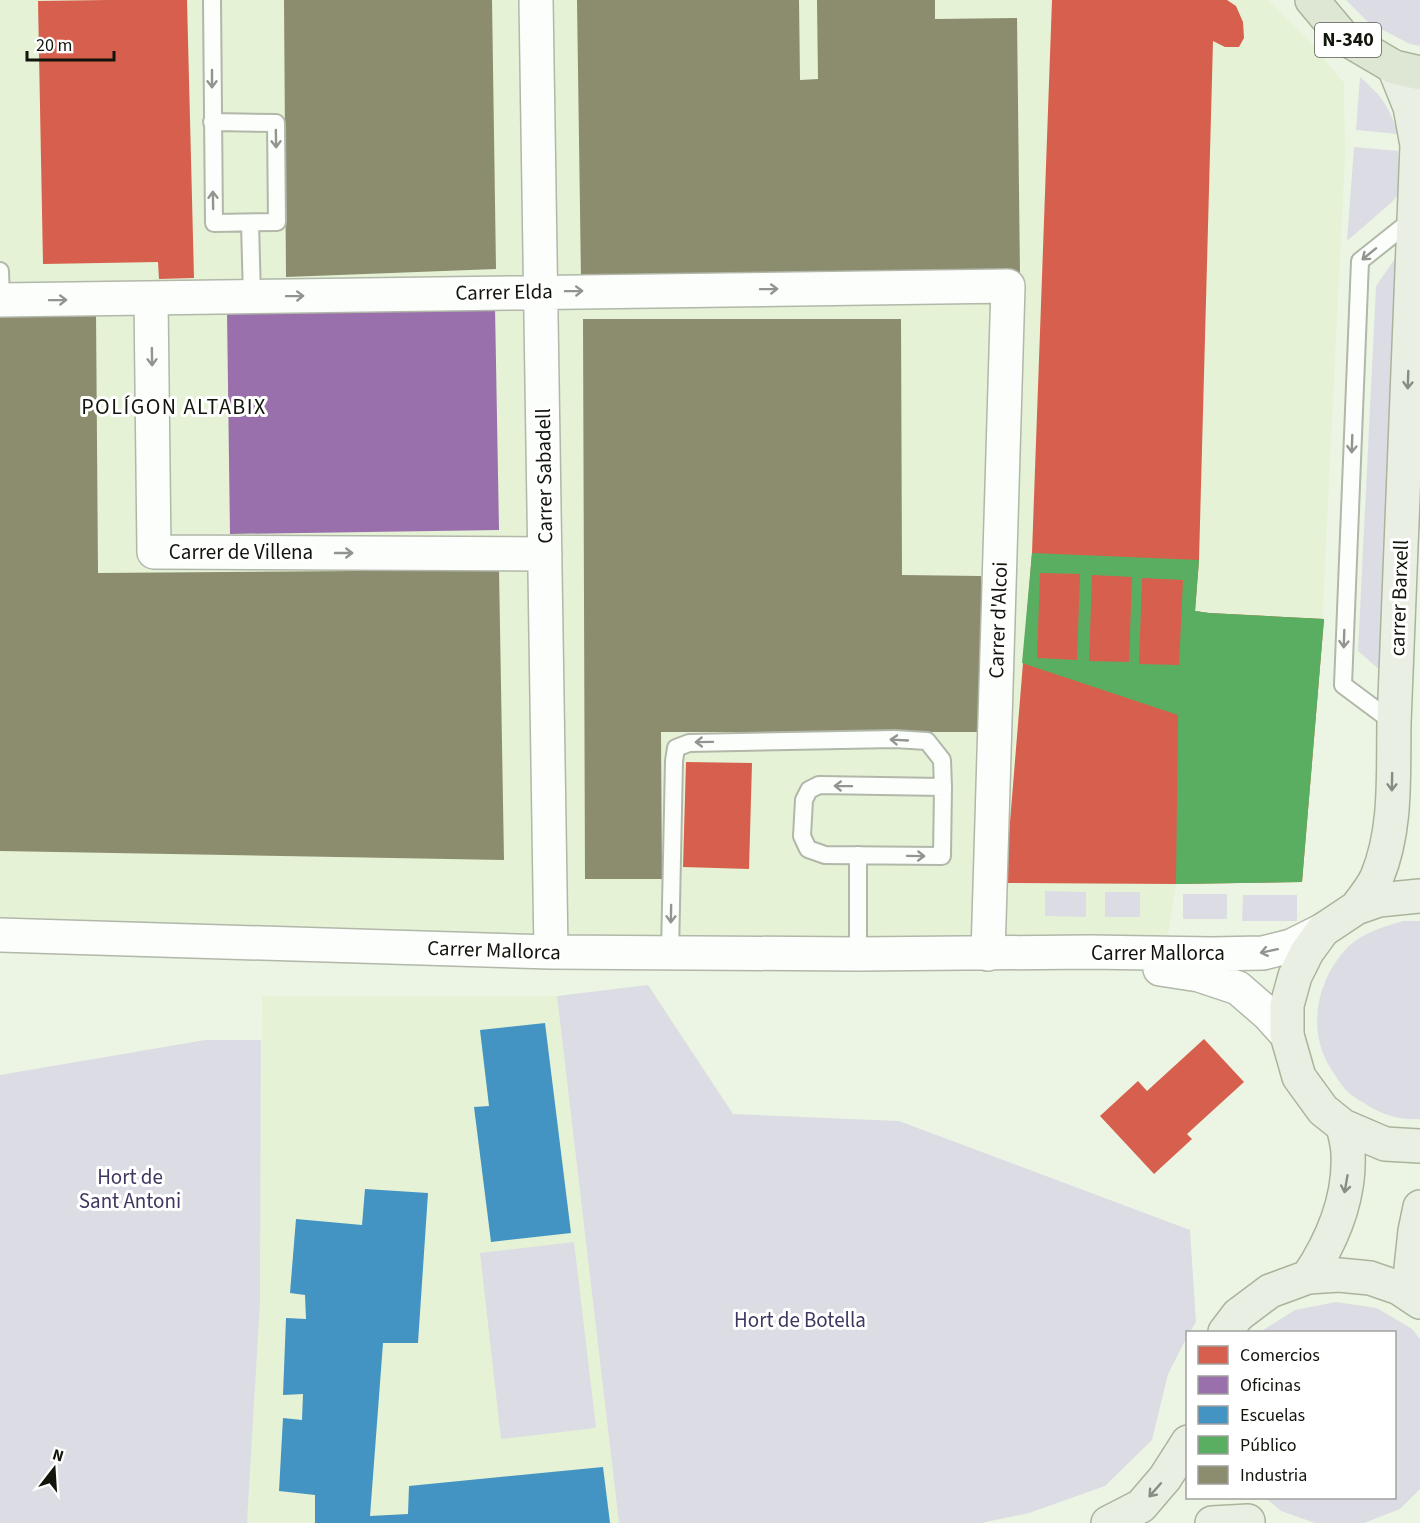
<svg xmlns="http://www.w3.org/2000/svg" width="1420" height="1523" viewBox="0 0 1420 1523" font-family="'Source Sans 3',sans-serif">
	<rect width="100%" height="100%" fill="#ecf5e3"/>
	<path fill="#e5f2d5" d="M0,0H1268L1313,45L1344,83L1345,156L1319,687L1302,882L1176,884L1165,953L0,935Z
		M262,996H557L619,1523H247L260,1303Z"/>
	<path fill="#dcdde4" d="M1346,0H1420V46L1410,44L1369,23Z
		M1360,77C1382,96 1389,106 1398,134L1356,130Z
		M1354,147L1398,151L1399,190L1397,196L1392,202L1347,241Z
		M1399,253L1381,671L1358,651L1376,286Z
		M1045,891L1086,892V917L1045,916Z
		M1105,892H1140V917H1105Z
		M1183,894H1227V919H1183Z
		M1243,895H1297V921H1242Z
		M1403,921H1420V1119C1401,1121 1380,1114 1364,1103C1359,1100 1353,1097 1349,1093C1343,1088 1339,1081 1335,1075C1306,1036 1314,984 1346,949C1361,933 1383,927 1403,921Z
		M648,985L733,1114L899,1121L1190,1230L1196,1322L1190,1332H1188L1187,1337L1168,1374L1152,1440L1105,1486L1029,1513L981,1523H619L557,996Z
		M205,1040H261L260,1303L247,1523H0V1075Z
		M574,1242L596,1428L501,1439L480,1253Z
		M1336,1302L1377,1308L1412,1329L1420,1339V1489L1400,1509L1364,1523H1315L1281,1511L1266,1498H1394V1332H1260L1295,1310Z"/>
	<path fill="#d6604d" d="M107,0H187L194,278L159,279L158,262L43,264L38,1Z
		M1052,0H1227L1236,6L1243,22L1244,38L1239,47H1225L1213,41L1199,560L1195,611L1209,613L1324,619L1302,882L1176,884L1005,883L1032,553Z
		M686,762L752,763L749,869L683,867Z
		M1204,1039L1244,1082L1187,1134L1192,1139L1154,1174L1100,1116L1138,1081L1147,1091Z"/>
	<path fill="#9970ab" d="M495,307L499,530L230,534L227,311Z"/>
	<path fill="#4393c3" d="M545,1023L571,1233L491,1242L474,1107L489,1106L480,1030Z
		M365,1189L428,1193L418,1343H383L370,1516L408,1514L409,1486L603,1467L610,1523H315V1495L279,1491L283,1418L302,1420L303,1394L283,1395L286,1318L306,1319L305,1295L290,1293L296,1219L362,1225Z"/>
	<path fill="#5aae61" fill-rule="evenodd" d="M1032,553L1199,560L1195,611L1209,613L1324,619L1302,882L1176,884L1178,715L1022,663ZM1040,573L1080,574L1077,660L1037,658ZM1092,575L1132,577L1129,662L1089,661ZM1142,578L1183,580L1179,665L1139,664Z"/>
	<path fill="#8c8c6e" d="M284,0H492L496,269L286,277Z
		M577,0H799L800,80L818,79L817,0H935V19L1017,18L1020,275L581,279Z
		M96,312L98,573L499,570L504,860L0,851V314Z
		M583,319H901L902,575L981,576L982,732H661L662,879H585Z"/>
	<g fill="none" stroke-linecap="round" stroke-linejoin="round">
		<defs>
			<path id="lane" d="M212,0L214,223L277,222L276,123L212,122
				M250,223L252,297
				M0,271L1,300
				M1394,723L1343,685L1360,261L1414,218
				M858,855V954
				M670,953L674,761L676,748L689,743L894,739L927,741L942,760L943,787L942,856L825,855L808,849L802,836L804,800L809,790L819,785L943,787"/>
			<path id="street" d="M536,0L551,952
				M151,298L154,552L545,554
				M0,300L1008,286L988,954
				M0,935L551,952L858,954L1090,952L1211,954L1263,953L1291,946L1323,930
				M1160,969L1199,975L1238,988L1268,1014L1287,1035"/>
			<path id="primary" d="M1420,896L1379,900L1356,908L1323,930L1307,952L1295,976L1287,1005V1035L1299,1077L1323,1110L1343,1126L1385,1144L1420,1146
				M1356,908C1363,899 1372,888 1377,877C1397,829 1393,775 1394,723L1417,145L1410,107L1394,67
				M1420,1207L1415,1231L1411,1268L1420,1295
				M1308,1277C1332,1241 1350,1198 1348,1154C1348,1145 1345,1135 1343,1126
				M1225,1332L1238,1315L1270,1291L1308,1277L1339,1275L1370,1278L1399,1288L1420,1302
				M1108,1523L1141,1506L1165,1478L1188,1442
				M1212,1523L1248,1521"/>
			<path id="highway" d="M1312,0L1343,37L1394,67L1420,73"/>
		</defs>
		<use href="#lane" stroke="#b1b7a9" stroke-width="20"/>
		<use href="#street" stroke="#b1b7a9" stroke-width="36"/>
		<use href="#primary" stroke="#a9b49b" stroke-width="36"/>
		<use href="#highway" stroke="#a9b49b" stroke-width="36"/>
		<use href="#lane" stroke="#fcfefb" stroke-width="16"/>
		<use href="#street" stroke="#fcfefb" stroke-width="33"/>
		<use href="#primary" stroke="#eaefe3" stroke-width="33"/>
		<use href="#highway" stroke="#dee6d4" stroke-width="33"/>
	</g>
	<defs><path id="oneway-shaft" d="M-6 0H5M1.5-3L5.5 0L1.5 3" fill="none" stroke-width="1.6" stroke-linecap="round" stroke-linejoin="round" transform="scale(1.5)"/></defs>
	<g stroke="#92958f">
		<use href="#oneway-shaft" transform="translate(212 79) rotate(90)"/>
		<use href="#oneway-shaft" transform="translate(276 139) rotate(89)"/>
		<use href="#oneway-shaft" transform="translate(213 200) rotate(-91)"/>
		<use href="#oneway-shaft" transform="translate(1369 254) rotate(141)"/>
		<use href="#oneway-shaft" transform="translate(769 289) rotate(-1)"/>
		<use href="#oneway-shaft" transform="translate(574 291) rotate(-1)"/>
		<use href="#oneway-shaft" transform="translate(295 296) rotate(-1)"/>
		<use href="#oneway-shaft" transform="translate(58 300) rotate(-1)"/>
		<use href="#oneway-shaft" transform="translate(152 357) rotate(89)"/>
		<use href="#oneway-shaft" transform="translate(1352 444) rotate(92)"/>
		<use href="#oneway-shaft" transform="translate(344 553)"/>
		<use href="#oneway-shaft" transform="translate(1344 639) rotate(92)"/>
		<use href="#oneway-shaft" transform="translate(899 740) rotate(-177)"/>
		<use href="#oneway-shaft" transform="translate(704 742) rotate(179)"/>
		<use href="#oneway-shaft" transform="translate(843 786) rotate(-179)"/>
		<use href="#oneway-shaft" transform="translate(916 856) rotate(1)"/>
		<use href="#oneway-shaft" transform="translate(671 914) rotate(91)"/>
		<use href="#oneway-shaft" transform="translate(1269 951) rotate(168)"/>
	</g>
	<g stroke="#888d82">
		<use href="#oneway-shaft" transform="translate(1408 380) rotate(92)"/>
		<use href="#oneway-shaft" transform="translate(1392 782) rotate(91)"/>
		<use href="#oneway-shaft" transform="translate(1346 1184) rotate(100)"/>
		<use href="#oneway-shaft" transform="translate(1155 1490) rotate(131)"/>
	</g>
	<g text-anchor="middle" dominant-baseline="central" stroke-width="6" stroke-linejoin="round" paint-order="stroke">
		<rect fill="#fff" stroke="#585b54" stroke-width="1.5" x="1315" y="23" width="66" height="34" rx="4.5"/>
		<g font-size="20" font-weight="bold" fill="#11150b">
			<text x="1348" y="40">N-340</text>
		</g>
		<g font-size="21" fill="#11150b" stroke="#fff">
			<text transform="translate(504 292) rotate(-1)">Carrer Elda</text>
			<text transform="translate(544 476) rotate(-91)">Carrer Sabadell</text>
			<text x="241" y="552">Carrer de Villena</text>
			<text transform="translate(1399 598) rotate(-88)">carrer Barxell</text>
			<text transform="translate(998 620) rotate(-88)">Carrer d'Alcoi</text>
			<text transform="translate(494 950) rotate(2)">Carrer Mallorca</text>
			<text x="1158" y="953">Carrer Mallorca</text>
		</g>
		<g font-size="21" fill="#403760" stroke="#fff">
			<text x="130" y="1177">Hort de<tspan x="130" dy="24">Sant Antoni</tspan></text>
			<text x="800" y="1320">Hort de Botella</text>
		</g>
		<g font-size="22" letter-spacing="1.5" fill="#11150b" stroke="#fff">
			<text x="174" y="407">POLÍGON ALTABIX</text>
		</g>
	</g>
	<rect x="1186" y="1331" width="210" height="168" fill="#ffffff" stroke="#a0a19d" stroke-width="1.5"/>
	<rect x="1198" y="1346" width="30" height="18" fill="#d6604d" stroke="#a0a19d" stroke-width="1.5"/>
	<text x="1240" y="1361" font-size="18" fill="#11150b">Comercios</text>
	<rect x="1198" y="1376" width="30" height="18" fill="#9970ab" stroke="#a0a19d" stroke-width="1.5"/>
	<text x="1240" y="1391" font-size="18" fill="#11150b">Oficinas</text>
	<rect x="1198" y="1406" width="30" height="18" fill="#4393c3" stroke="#a0a19d" stroke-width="1.5"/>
	<text x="1240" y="1421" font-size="18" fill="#11150b">Escuelas</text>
	<rect x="1198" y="1436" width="30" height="18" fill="#5aae61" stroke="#a0a19d" stroke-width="1.5"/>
	<text x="1240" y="1451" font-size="18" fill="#11150b">Público</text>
	<rect x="1198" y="1466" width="30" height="18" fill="#8c8c6e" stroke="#a0a19d" stroke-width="1.5"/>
	<text x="1240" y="1481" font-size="18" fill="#11150b">Industria</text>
	<g transform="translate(54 1469) rotate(17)" stroke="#ffffff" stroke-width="4.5" paint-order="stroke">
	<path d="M0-4.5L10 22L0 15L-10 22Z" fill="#11150b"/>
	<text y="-9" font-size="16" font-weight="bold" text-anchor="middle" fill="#11150b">N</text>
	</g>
	<path d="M27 51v9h87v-9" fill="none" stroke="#11150b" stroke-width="3"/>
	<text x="36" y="51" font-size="18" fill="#11150b" stroke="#ffffff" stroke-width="4.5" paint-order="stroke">20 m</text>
</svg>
